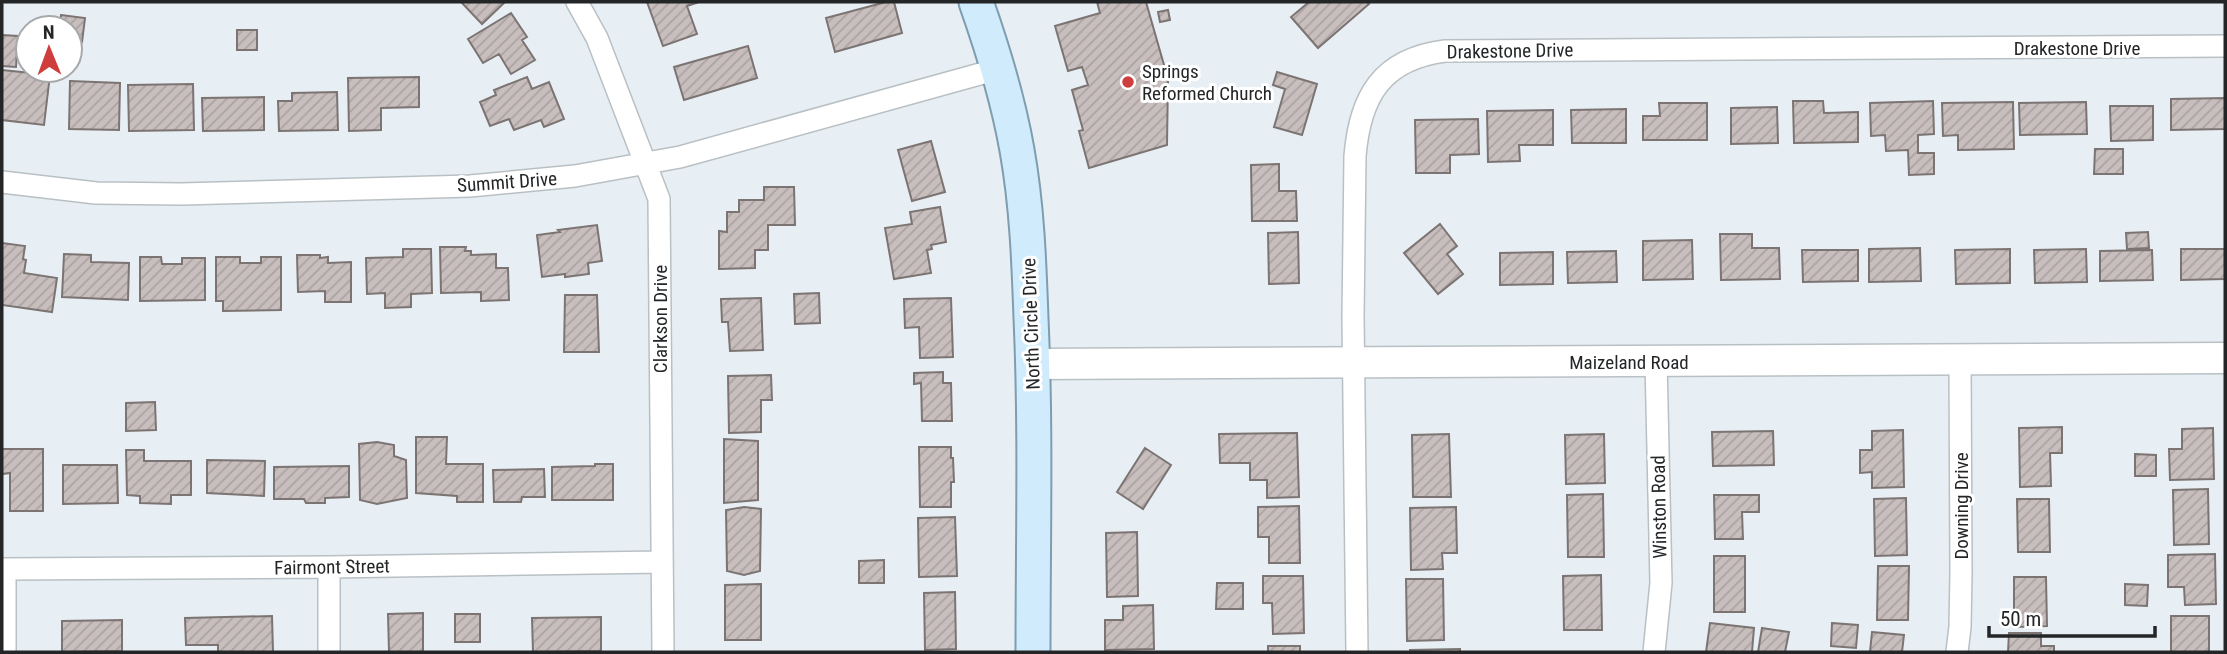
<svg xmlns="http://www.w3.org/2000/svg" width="2227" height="654" viewBox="0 0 2227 654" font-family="'Roboto Condensed',sans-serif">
	<defs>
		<pattern id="building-hatch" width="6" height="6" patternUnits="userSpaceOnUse" patternTransform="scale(1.75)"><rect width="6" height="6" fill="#c7bebd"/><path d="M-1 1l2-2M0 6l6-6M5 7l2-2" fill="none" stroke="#aba3a2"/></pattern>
	</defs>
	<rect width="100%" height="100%" fill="#e8eff4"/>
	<path fill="url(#building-hatch)" stroke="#7c7473" stroke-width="2" d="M461,2H505L482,24Z
		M647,2H699L687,6L697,34L663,46Z
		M886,2H894L902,33L835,52L826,18Z
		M1097,2H1146L1168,79L1167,145L1089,168L1079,131L1083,130L1072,90L1088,85L1082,67L1068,71L1055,26L1100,13Z
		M1309,2H1367L1369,4L1318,48L1291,17Z
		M1168,10L1170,20L1160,22L1158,12Z
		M511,13L527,37L522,40L535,60L511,74L499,54L483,63L468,39Z
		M61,15L85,18L82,42L70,40V28H60Z
		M237,30H257V50H237Z
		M2,35L18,36L16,67L2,66Z
		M748,46L757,78L684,100L674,67Z
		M2,70L50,75L44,125L2,120Z
		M1277,72L1317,84L1302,135L1274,127L1285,89L1273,85Z
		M419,77V107L381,108V130L349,131L348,78Z
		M527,77L532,89L549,82L564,119L544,127L541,120L514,130L509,119L490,126L480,102L496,95L494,90Z
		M70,81L120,83L119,130L69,129Z
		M193,84L194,130L129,131L128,85Z
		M337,92L338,130L279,131L278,101H292V93Z
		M264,97V130L203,131L202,98Z
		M2225,98V129L2171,130V99Z
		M1793,101H1823L1824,113L1858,112V142L1794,143Z
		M1933,101L1934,134L1918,135V153H1934V174L1909,175L1908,150L1886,151L1885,135L1871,136L1870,103Z
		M2013,102L2014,149L1958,150V135L1943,136L1942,103Z
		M2086,102L2087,134L2020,135L2019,103Z
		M1659,103H1707V140H1643V116H1660Z
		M2110,106H2153V140L2111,141Z
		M1777,107L1778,143L1731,144V108Z
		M1626,109V143H1572L1571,110Z
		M1553,110V145H1519L1520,161L1488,162L1487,111Z
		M1478,119L1479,154L1450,155V173H1416L1415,120Z
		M931,141L945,192L912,201L898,150Z
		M2095,149H2123V174H2094Z
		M1279,164V191H1296L1297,221H1252L1251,165Z
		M764,187H794L795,225H768V250H755V268L719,269V231L727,232V212H739V200H764Z
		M940,207L946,242L931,245L932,249L927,250L931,273L894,279L885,228L912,224L910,212Z
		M1440,224L1457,246L1447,254L1463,274L1438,294L1404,253Z
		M597,225L602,261L588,263L589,274L565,277V274L542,277L537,235L560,232L558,230Z
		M1298,232L1299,283L1269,284L1268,233Z
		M2148,232L2149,248L2127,249L2126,233Z
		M1720,234H1752V248H1779L1780,279L1721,280Z
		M1692,240L1693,279L1643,280V241Z
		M2,243L25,246L23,259L26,260L24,273L57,278L52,312L2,305Z
		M440,247H466L465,251H471V255L496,254V268H508L509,300L481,301V292L441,293Z
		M1920,248L1921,281L1869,282V249Z
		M403,249H431L432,293L411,294V307L385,308V293L367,294L366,258L403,257Z
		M2010,249V283L1956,284L1955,250Z
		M2086,249L2087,282L2035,283L2034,250Z
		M2181,249H2225V279L2181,280Z
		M1802,250H1858V281L1803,282Z
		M2152,250L2153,280L2100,281V251Z
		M1616,251L1617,282L1568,283L1567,252Z
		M1553,252V284L1500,285V253Z
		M64,254L91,255V262L129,263L128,300L62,297Z
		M297,255H320V258L328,257V263L351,262V302H325V291L298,292Z
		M140,257H161L162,264H182V258H205V300L140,301Z
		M216,257H240V263H261V257H281V310L223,311V301H216Z
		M819,293L820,323L795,324L794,294Z
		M565,295H597L599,352H564Z
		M761,298L763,350L730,351L728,322H722L721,299Z
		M951,298L953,357L920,358L919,327L905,328L904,299Z
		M943,372V383H951L952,421H922L921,383L914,384V373Z
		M771,375L772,400H761V432L729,433L728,376Z
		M155,402L156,430L126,431V403Z
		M2062,427V453H2050L2051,486L2020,487L2019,428Z
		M2213,428L2214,479L2170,480L2169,449H2182V429Z
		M1903,430L1904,487L1872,488V472L1860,473V450H1872V431Z
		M1773,431L1774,465L1713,466L1712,432Z
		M1297,433L1299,497L1267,498V480H1250V463H1220L1219,434Z
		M1449,434L1451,497H1413L1412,435Z
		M1604,434L1605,483L1566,484L1565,435Z
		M416,437H447L446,464H483V502H457V496L416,493Z
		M724,439L758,441V500L724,503Z
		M377,442L394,445V456L406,460L407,498L377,504L360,500L359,444Z
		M919,447H951V458H953L954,482H951V507H920Z
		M1145,448L1171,465L1143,509L1117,492Z
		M2,449H43V511H10V473L2,474Z
		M126,450H144V461H191V495H171V504L140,503V496L127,495Z
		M2135,454L2156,455V476H2135Z
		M207,460L265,461L264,496L207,493Z
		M595,464H613V500H552V467L595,466Z
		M63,465H117L118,503L63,504Z
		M349,466V497L325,498V503H306L304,499H274V467Z
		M544,469L545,497H522L521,502H494L493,470Z
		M2208,489L2209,544L2174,545L2173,490Z
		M1603,494L1604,557H1568L1567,495Z
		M1714,495H1759V512H1742L1743,539H1715Z
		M1906,498L1907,555L1875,556L1874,499Z
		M2017,499H2049L2050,552H2018Z
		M1299,506L1300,563H1269V537H1258V507Z
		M744,507L761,509L760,571L744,575L727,571L726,510Z
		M1456,507L1457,553H1442L1443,569L1411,570L1410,508Z
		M955,517L957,576L919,577L918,518Z
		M1137,532L1138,596L1107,597L1106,533Z
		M2215,554L2216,604L2185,605L2184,587H2168V555Z
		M1714,556H1745V612H1714Z
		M884,560V583H859V561Z
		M1878,566H1909L1908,620H1877Z
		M1601,575L1602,630H1564L1563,576Z
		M1263,576H1303L1304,633L1273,634L1272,603H1263Z
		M2014,577H2046L2047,626L2014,627Z
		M1406,579H1443L1444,640L1407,641Z
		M1217,583H1243V609H1216Z
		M761,584V640H725V585Z
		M2125,584L2148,585L2147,606L2125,605Z
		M955,592L956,649L925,650L924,593Z
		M1153,605L1154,649L1105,650V620H1123V606Z
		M423,613V652H389L388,614Z
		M455,614H480V642H455Z
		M272,616L273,652H218V645H186L185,618Z
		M2171,616H2209V652H2171Z
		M601,617V651L533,652L532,618Z
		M122,620V651L62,652V621Z
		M1710,623L1754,628L1752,652H1706Z
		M1832,623L1858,625L1856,648L1831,646Z
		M1762,628L1789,632L1785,652H1758Z
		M1872,632L1904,635L1902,652H1870Z
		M2009,633H2041V646H2054V652H2008Z
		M1268,646H1300V652H1268Z
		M1460,649V652H1410V650Z"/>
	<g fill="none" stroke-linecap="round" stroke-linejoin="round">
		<defs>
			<path id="street" d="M577,2L597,38L659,199L663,652
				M2,182L96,193L181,194L470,186L575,176L680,157L998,69
				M329,567V652
				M2,569L329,567L662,562
				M5,569V652
				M1357,652L1353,317L1355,156C1360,96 1382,59 1445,51L2225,46
				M1654,652L1661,583L1656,361
				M1957,652L1960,627L1961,572L1960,359"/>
			<path id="secondary" d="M1033,364L2225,358"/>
			<path id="primary" d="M976,2C993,50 1008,99 1017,150C1027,206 1029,262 1031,318C1036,430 1033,541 1033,652"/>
		</defs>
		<use href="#street" stroke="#b9c0c4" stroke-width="24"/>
		<use href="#secondary" stroke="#b9c0c4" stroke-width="33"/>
		<use href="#primary" stroke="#7f9db0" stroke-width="37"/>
		<use href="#street" stroke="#fff" stroke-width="21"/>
		<use href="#secondary" stroke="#fff" stroke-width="30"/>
		<use href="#primary" stroke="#d0ebfc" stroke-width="33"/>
	</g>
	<circle fill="#cd3e3c" stroke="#fff" stroke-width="2.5" cx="1128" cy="82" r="7"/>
	<g text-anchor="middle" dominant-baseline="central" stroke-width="6" stroke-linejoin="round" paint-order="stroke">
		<g font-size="19" fill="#232527" stroke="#fff">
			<text x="2077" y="48">Drakestone Drive</text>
			<text transform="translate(1510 51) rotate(-1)">Drakestone Drive</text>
			<text transform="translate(507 182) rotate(-4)">Summit Drive</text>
			<text transform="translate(660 319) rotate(-90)">Clarkson Drive</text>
			<text transform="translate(1031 324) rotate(-92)">North Circle Drive</text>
			<text x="1629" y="362">Maizeland Road</text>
			<text transform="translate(1961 506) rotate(-90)">Downing Drive</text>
			<text transform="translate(1659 507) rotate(-91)">Winston Road</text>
			<text transform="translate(332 567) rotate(-1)">Fairmont Street</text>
		</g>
		<g font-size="19" fill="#232527" stroke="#fff" text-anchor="start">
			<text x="1142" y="71">Springs<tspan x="1142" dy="22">Reformed Church</tspan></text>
		</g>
	</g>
	<rect width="2227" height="654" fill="none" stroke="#232527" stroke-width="7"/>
	<g transform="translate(49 49) rotate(359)"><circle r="33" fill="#ffffff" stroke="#a7a8a9" stroke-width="2"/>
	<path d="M0-5L12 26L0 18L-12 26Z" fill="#cd3e3c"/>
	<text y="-10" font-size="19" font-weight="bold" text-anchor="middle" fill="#232527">N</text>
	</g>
	<path d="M1989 626v10h166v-10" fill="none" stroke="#232527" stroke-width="3.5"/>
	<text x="2000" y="626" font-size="21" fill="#232527" stroke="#ffffff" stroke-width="5" paint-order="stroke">50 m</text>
</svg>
